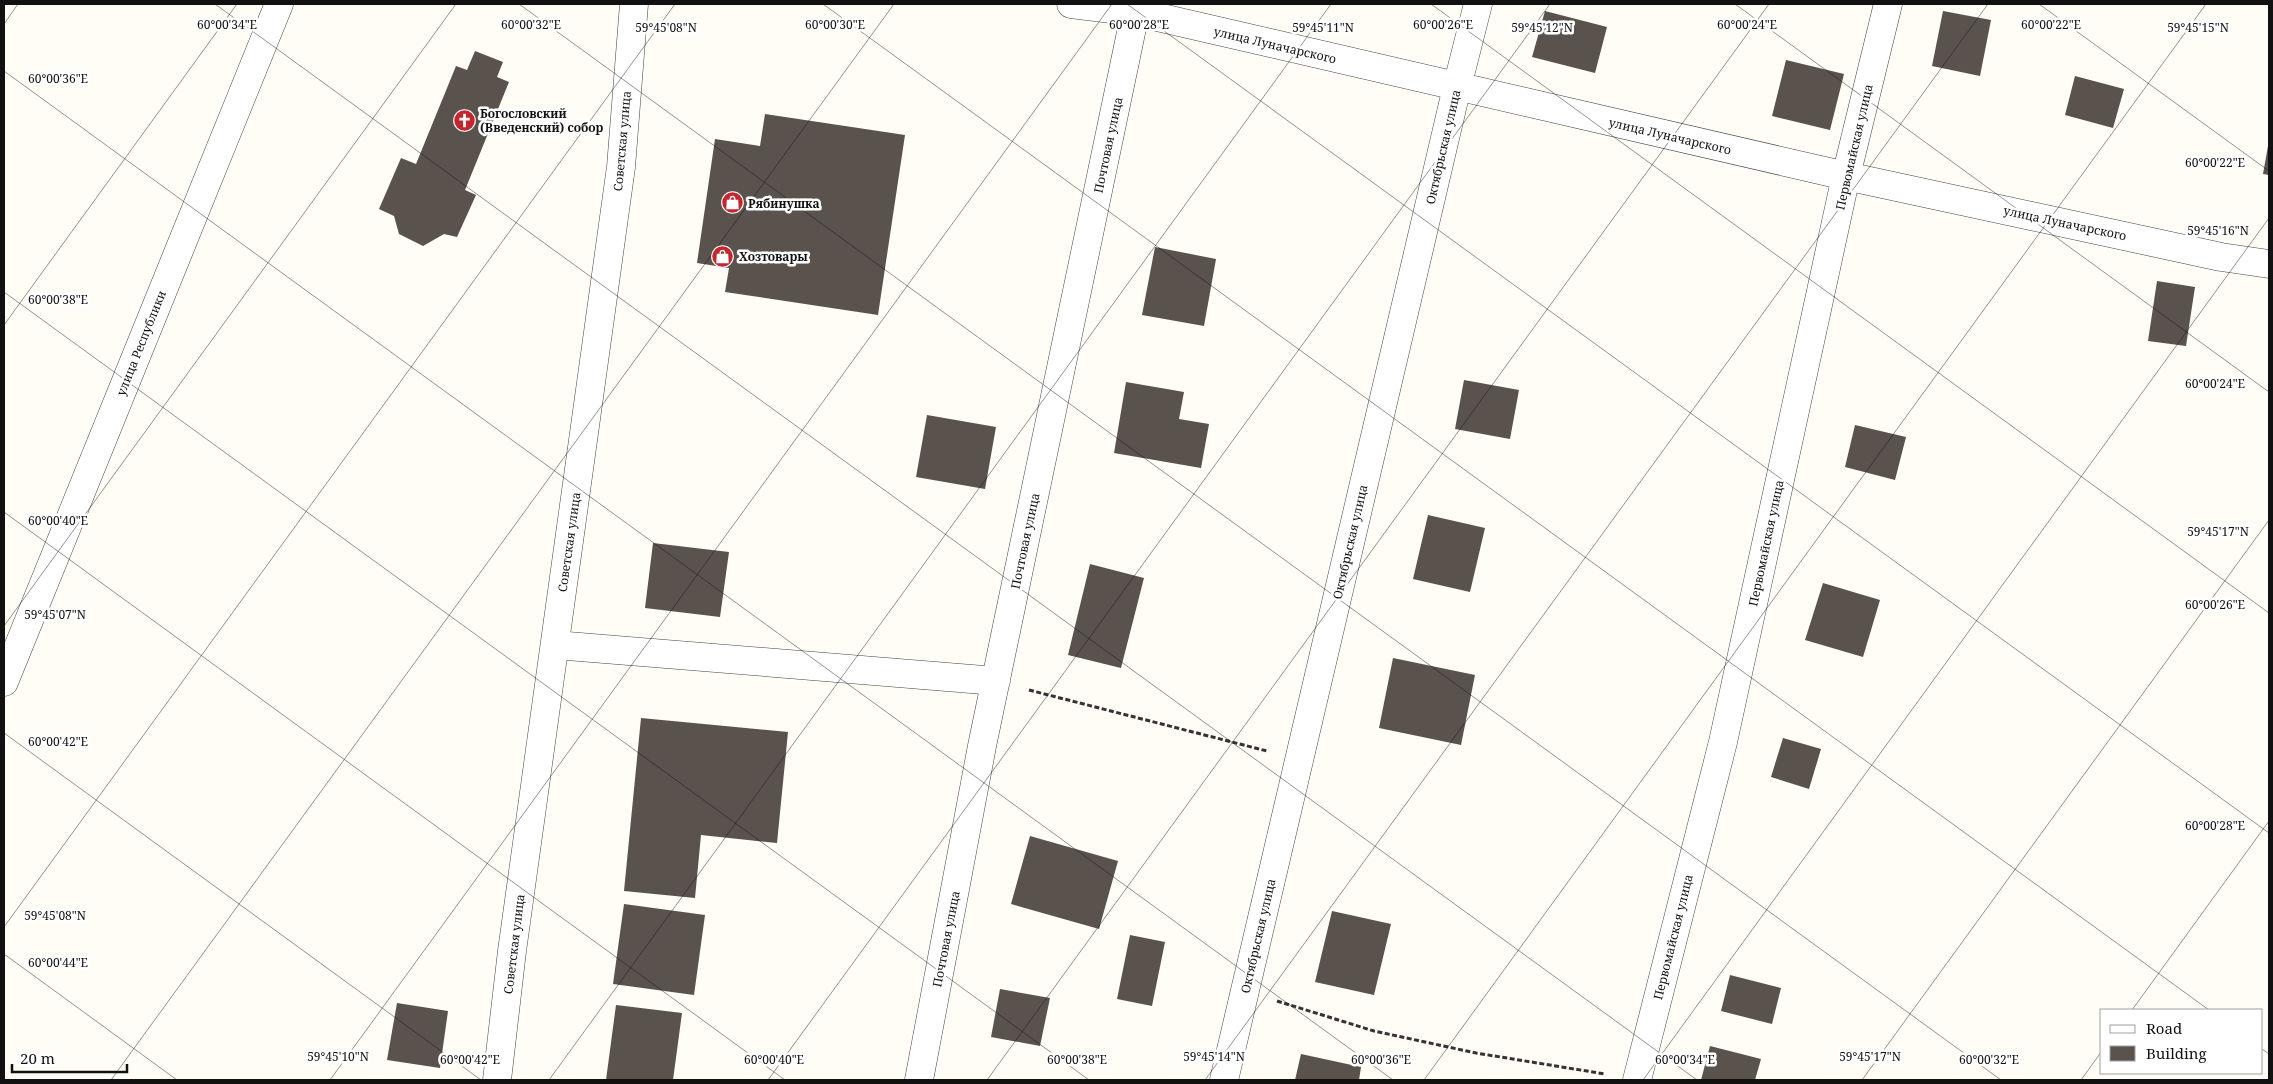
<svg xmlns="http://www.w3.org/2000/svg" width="2273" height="1084" viewBox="0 0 2273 1084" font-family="'Noto Serif',serif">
	<rect width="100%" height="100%" fill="#fffdf5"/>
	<path fill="#5a524d" d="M1545,11L1607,27L1595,73L1532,57Z
		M1943,11L1991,20L1980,76L1932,66Z
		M475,51L503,62L497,77L509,82L465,190L476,195L457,237L444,234L423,246L399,234L394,216L379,209L401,158L416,164L456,66L467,70Z
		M1786,60L1844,74L1830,130L1772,116Z
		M2075,76L2124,89L2113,128L2065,115Z
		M765,114L905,135L878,315L725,292L729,268L697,263L715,139L760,146Z
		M2268,146H2269V175L2263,174Z
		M1155,247L1216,259L1204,326L1142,315Z
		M2157,281L2195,287L2186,346L2148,341Z
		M1464,380L1519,390L1510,439L1455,429Z
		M1126,382L1184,392L1179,419L1209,424L1201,468L1114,453Z
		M927,415L996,427L985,489L916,477Z
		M1855,425L1906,437L1895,480L1845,467Z
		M1428,515L1485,528L1470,592L1413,579Z
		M653,543L729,552L720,617L645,608Z
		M1090,564L1144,578L1121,668L1068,655Z
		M1823,583L1880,600L1863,657L1805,640Z
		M1393,658L1475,675L1461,745L1379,728Z
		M641,718L788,732L777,843L701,835L695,898L624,891Z
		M1783,738L1821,749L1809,789L1771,777Z
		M1030,836L1118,861L1099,929L1011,904Z
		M624,904L705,915L694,995L613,984Z
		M1332,911L1391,924L1374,995L1315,982Z
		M1130,935L1165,942L1152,1006L1117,999Z
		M1730,975L1781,988L1772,1024L1721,1011Z
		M1000,989L1050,998L1040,1046L991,1037Z
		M397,1003L448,1011L440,1068L387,1060Z
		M616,1005L682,1013L673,1080H606Z
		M1710,1046L1761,1059L1755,1080H1701Z
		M1301,1054L1361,1067L1359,1080H1295Z"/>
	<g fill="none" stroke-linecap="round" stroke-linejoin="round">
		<defs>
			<path id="minor" d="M1071,4L1136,12L1846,176L2221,257L2269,264
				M555,645L996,681
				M4,682L279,4
				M497,1080L512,951L621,167L634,4
				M919,1080L982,746L1137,4
				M1224,1080L1457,87L1478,4
				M1637,1080L1723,742L1846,176L1888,4"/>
		</defs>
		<use href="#minor" stroke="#444" stroke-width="29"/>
		<path stroke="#333" stroke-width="3" stroke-dasharray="5 2.5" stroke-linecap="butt" d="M1029,690L1267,751
			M1277,1001L1374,1031L1476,1053L1605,1074"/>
		<use href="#minor" stroke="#fff" stroke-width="28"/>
	</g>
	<path fill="none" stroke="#111" stroke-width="1" stroke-opacity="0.45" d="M215,4L1697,1080M519,4L2001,1080M823,4L2209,1010M1127,4L2269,833M1431,4L2269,613M1735,4L2269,392M2039,4L2269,171M4,24L18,4M4,71L1393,1080M4,292L1089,1080M4,325L237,4M4,512L785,1080M4,626L456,4M4,733L481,1080M4,927L675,4M4,954L177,1080M2132,1010L2269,821M2262,1049L2269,1054M111,1080L894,4M330,1080L1112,4M549,1080L1331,4M768,1080L1550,4M987,1080L1769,4M1205,1080L1988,4M1424,1080L2206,4M1643,1080L2269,218M1862,1080L2269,520M2081,1080L2102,1051"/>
	<defs>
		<symbol id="church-disc" viewBox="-11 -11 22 22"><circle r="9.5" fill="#c4262e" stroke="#fff"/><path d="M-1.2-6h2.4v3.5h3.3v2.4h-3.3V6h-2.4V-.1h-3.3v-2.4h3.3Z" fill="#fff"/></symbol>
		<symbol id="shop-disc" viewBox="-11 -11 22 22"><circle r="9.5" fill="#c4262e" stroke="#fff"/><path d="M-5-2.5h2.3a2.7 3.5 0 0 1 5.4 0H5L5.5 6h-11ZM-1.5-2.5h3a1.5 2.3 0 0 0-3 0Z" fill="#fff"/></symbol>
	</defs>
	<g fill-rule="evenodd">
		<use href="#church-disc" x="452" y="108" width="25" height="25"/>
		<use href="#shop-disc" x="720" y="190" width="25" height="25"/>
		<use href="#shop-disc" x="710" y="244" width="25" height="25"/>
	</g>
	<g text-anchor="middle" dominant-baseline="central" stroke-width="5" stroke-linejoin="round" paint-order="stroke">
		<g font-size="12" fill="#111" stroke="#fff">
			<text transform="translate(1275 45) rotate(13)">улица Луначарского</text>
			<text transform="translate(1670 136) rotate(13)">улица Луначарского</text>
			<text transform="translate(622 141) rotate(-85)">Советская улица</text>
			<text transform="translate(1108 145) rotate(-78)">Почтовая улица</text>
			<text transform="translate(1443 147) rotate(-77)">Октябрьская улица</text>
			<text transform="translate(1854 147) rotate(-77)">Первомайская улица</text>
			<text transform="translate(2065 223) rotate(12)">улица Луначарского</text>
			<text transform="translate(141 343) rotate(-68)">улица Республики</text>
			<text transform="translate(1025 541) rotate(-78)">Почтовая улица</text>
			<text transform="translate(569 542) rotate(-82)">Советская улица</text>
			<text transform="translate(1350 542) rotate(-77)">Октябрьская улица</text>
			<text transform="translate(1766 543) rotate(-78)">Первомайская улица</text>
			<text transform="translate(1258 936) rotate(-77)">Октябрьская улица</text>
			<text transform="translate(1673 937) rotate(-76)">Первомайская улица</text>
			<text transform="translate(946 939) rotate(-79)">Почтовая улица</text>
			<text transform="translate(514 944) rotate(-83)">Советская улица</text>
		</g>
		<g font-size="12" font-weight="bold" fill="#111" stroke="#fff" text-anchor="start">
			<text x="480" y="113">Богословский<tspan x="480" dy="14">(Введенский) собор</tspan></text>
			<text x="748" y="203">Рябинушка</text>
			<text x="739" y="256">Хозтовары</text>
		</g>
	</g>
	<g font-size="12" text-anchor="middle" fill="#111" stroke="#fff" stroke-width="5" stroke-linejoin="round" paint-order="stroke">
		<text x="227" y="29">60°00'34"E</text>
		<text x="531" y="29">60°00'32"E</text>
		<text x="835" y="29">60°00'30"E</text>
		<text x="1139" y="29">60°00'28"E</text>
		<text x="1443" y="29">60°00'26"E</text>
		<text x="1747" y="29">60°00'24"E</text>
		<text x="2051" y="29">60°00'22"E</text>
		<text x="666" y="32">59°45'08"N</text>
		<text x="2198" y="32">59°45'15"N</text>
		<text x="1323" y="32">59°45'11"N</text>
		<text x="1542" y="32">59°45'12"N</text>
		<text x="58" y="83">60°00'36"E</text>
		<text x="2215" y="167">60°00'22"E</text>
		<text x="2218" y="235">59°45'16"N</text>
		<text x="58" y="304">60°00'38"E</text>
		<text x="2215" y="388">60°00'24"E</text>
		<text x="58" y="525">60°00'40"E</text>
		<text x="2218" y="536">59°45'17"N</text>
		<text x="2215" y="609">60°00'26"E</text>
		<text x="55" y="619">59°45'07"N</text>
		<text x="58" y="746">60°00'42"E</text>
		<text x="2215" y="830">60°00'28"E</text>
		<text x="55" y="920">59°45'08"N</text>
		<text x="58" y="967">60°00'44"E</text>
		<text x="338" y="1061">59°45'10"N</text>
		<text x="1214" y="1061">59°45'14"N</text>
		<text x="1870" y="1061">59°45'17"N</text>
		<text x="470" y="1064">60°00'42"E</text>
		<text x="774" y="1064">60°00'40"E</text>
		<text x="1077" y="1064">60°00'38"E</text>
		<text x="1381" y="1064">60°00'36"E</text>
		<text x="1685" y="1064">60°00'34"E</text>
		<text x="1989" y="1064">60°00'32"E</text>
	</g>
	<rect width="2273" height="1084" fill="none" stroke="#111111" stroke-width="10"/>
	<rect x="2100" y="1009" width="162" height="65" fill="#ffffff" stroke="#a0a0a0"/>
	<rect x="2110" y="1025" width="25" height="8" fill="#ffffff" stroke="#a0a0a0"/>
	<text x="2146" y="1034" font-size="15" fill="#111111">Road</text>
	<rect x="2110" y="1046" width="25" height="15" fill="#5a524d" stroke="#a0a0a0"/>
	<text x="2146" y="1059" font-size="15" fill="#111111">Building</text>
	<path d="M12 1064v8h115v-8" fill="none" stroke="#111111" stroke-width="2.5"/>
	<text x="20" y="1064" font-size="15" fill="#111111" stroke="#ffffff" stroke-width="4" paint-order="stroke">20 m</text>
</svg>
